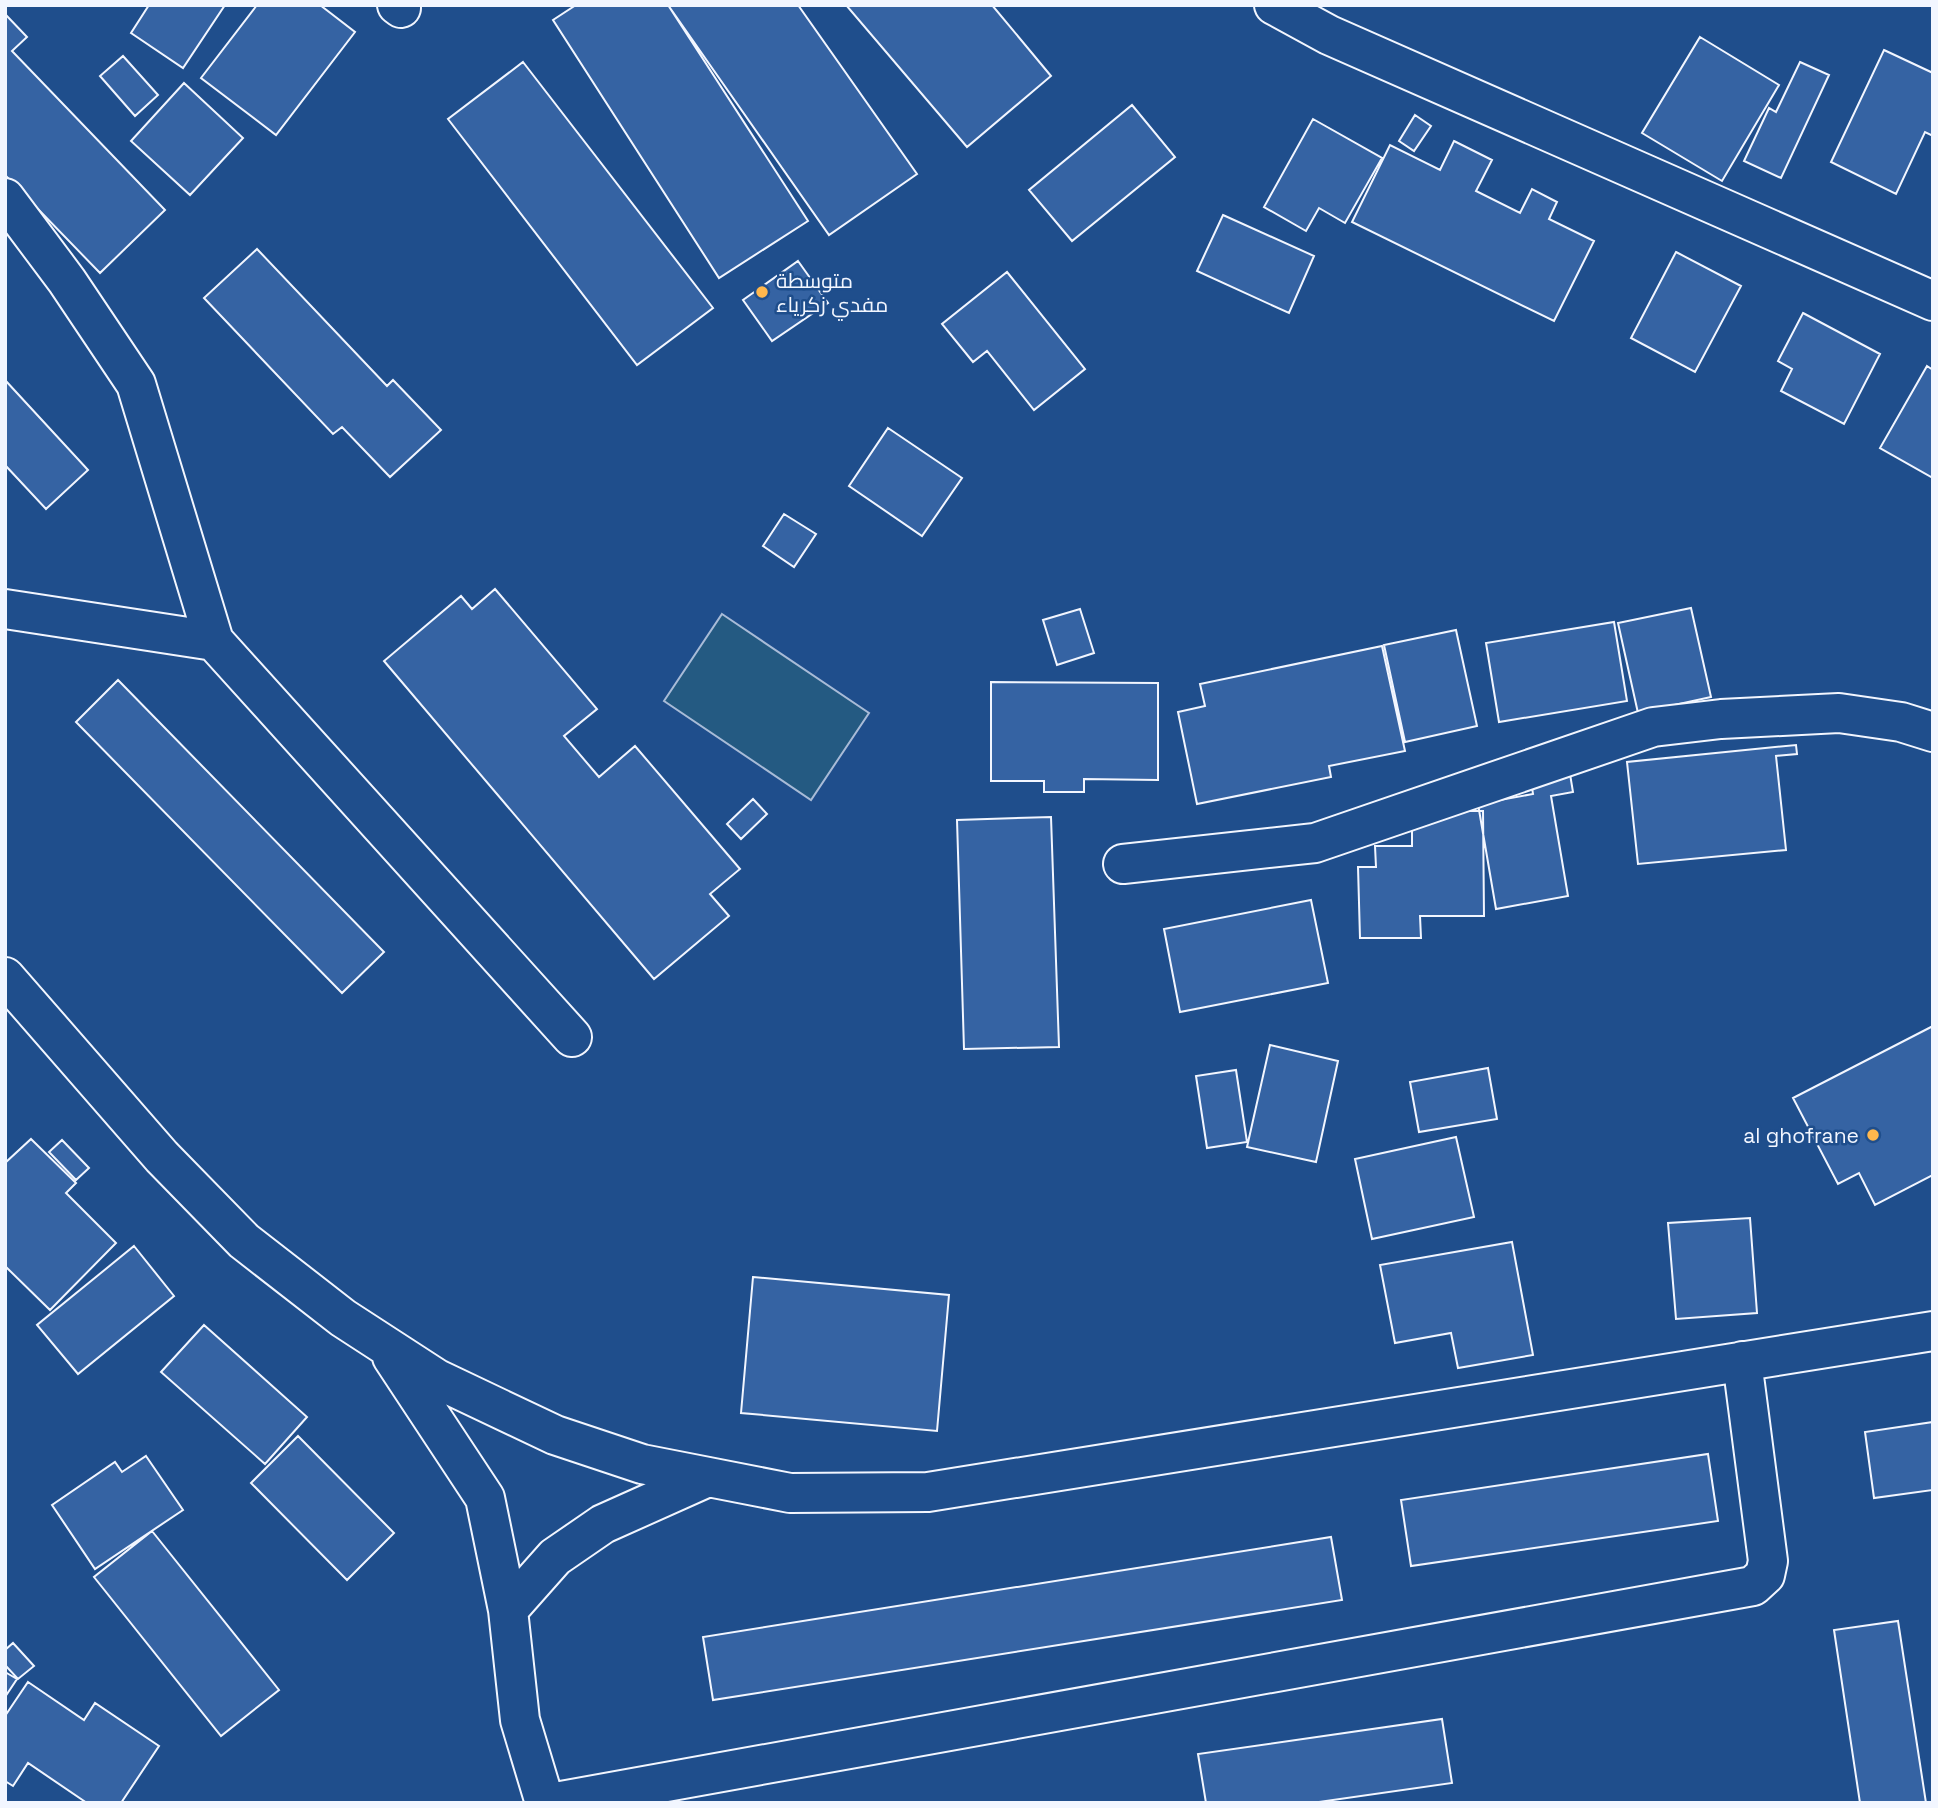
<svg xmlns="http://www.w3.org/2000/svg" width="1938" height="1808" viewBox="0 0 1938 1808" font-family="'Space Grotesk',Cairo,sans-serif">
	<rect width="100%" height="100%" fill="#1f4e8c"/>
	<path fill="#245a82" stroke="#a8bbd7" stroke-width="2" d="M722,614L869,713L811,800L664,701Z"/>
	<path fill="#3563a3" stroke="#f2f6ff" stroke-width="2" d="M149,5H225L183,68L131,33Z
		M257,5H320L355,32L276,135L201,78Z
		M576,5H668L808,221L719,278L553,20Z
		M668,5H798L917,174L829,235Z
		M846,5H992L1051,76L967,147Z
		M5,14L27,37L12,51L165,210L100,273L5,175Z
		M1700,37L1779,85L1722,181L1642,133Z
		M1884,50L1933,73V136L1925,132L1896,194L1831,162Z
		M123,56L158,95L135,116L100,76Z
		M523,62L713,308L637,365L448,119Z
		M1800,62L1829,75L1781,178L1744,161L1769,108L1776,112Z
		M184,83L243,138L190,195L131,141Z
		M1132,105L1175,157L1072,241L1029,190Z
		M1415,115L1431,126L1414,151L1399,141Z
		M1313,119L1382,158L1345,223L1319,208L1306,231L1264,207Z
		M1454,141L1492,160L1476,191L1520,213L1532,189L1557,202L1549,219L1594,241L1554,321L1352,222L1390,145L1440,170Z
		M1223,215L1314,256L1289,313L1197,271Z
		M257,249L387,386L393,380L441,430L390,477L342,427L333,434L204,298Z
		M1676,252L1741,286L1695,372L1631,338Z
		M798,261L828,303L772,341L743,300Z
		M1007,272L1085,369L1034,410L987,351L973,362L942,324Z
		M1803,313L1880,354L1844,424L1781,391L1792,369L1778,361Z
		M1927,366L1933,370V478L1880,448Z
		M5,380L88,470L46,509L5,465Z
		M888,428L962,478L922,536L849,486Z
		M784,514L816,534L794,567L763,546Z
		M495,589L597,709L564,736L599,777L635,746L740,869L710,894L729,916L654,979L384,661L461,596L472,609Z
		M1691,608L1711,697L1638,713L1618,623Z
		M1080,609L1094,653L1057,665L1043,620Z
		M1614,622L1627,701L1499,722L1486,643Z
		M1456,630L1477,726L1405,742L1384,645Z
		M1382,646L1405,751L1329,766L1331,777L1197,804L1178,712L1205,706L1200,684Z
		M118,680L384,952L342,993L76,722Z
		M991,682L1158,683V780L1084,779V792H1044V781H991Z
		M1796,745L1797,754L1776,756L1786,850L1638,864L1627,762Z
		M1567,756L1573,792L1551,796L1568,896L1496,909L1478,804L1533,794L1528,763Z
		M753,799L767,814L741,839L727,824Z
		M1412,811H1483L1484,916H1420L1421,938H1360L1358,867H1376L1375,846H1412Z
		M1051,817L1059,1047L964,1049L957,820Z
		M1311,900L1328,983L1180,1012L1164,929Z
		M1933,1026V1175L1875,1205L1859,1173L1838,1184L1793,1098Z
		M1270,1045L1338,1061L1316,1162L1247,1147Z
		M1488,1068L1497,1119L1419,1132L1410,1082Z
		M1236,1070L1247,1142L1207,1148L1196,1076Z
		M1456,1137L1474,1217L1372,1239L1355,1159Z
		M31,1139L76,1183L66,1193L116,1243L50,1310L5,1266V1163Z
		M62,1140L89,1168L76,1180L49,1152Z
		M1750,1218L1757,1313L1676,1319L1668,1223Z
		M1512,1242L1533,1355L1458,1368L1451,1333L1395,1343L1380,1265Z
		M134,1246L174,1296L78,1374L37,1325Z
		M753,1277L949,1295L937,1431L741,1413Z
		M204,1325L307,1417L265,1464L161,1372Z
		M1933,1422V1490L1874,1498L1865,1432Z
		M298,1436L394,1533L347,1580L251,1483Z
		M1708,1454L1718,1521L1411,1566L1401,1500Z
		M146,1456L183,1510L95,1569L52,1505L115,1462L122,1472Z
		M152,1531L279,1690L221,1736L94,1577Z
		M1331,1537L1342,1600L713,1700L703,1637Z
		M1898,1621L1926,1803H1860L1834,1630Z
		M13,1643L34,1666L18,1679L5,1665V1650Z
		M5,1672L17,1679L5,1697Z
		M28,1682L84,1720L95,1703L159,1746L121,1803H87L28,1763L13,1786L5,1781V1716Z
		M1442,1719L1452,1783L1312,1803H1206L1198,1754Z"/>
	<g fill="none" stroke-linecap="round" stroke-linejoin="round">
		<defs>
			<path id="minor" d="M397,5L401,8
				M1274,5L1329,35L1933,301
				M5,198L67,281L136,384L214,641L572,1037
				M5,609L214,641
				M1123,864L1315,843L1653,727L1721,719L1839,713L1901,722L1933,732
				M5,977L162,1157L244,1241L343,1318L437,1379L555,1435L642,1464L790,1493L928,1492L1933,1331
				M392,1357L485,1498L508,1610L555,1557L603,1524L708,1477
				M508,1610L520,1720L545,1803
				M550,1803L1753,1586L1765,1575L1768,1561L1742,1361"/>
		</defs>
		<use href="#minor" stroke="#f2f6ff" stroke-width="42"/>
		<use href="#minor" stroke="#1f4e8c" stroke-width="38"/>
	</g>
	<g fill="#ffb74d" stroke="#1f4e8c" stroke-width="2.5">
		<circle cx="762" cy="292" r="7"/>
		<circle cx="1873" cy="1135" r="7"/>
	</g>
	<g text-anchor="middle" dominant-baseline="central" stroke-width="5" stroke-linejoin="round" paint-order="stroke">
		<g font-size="21" fill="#f2f6ff" stroke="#1f4e8c" text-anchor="start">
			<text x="776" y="280">متوسطة<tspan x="776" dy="24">مفدي زكرياء</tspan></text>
			<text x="1859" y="1135" text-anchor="end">al ghofrane</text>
		</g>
	</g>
	<rect width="1938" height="1808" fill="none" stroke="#f2f6ff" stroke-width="14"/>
</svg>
